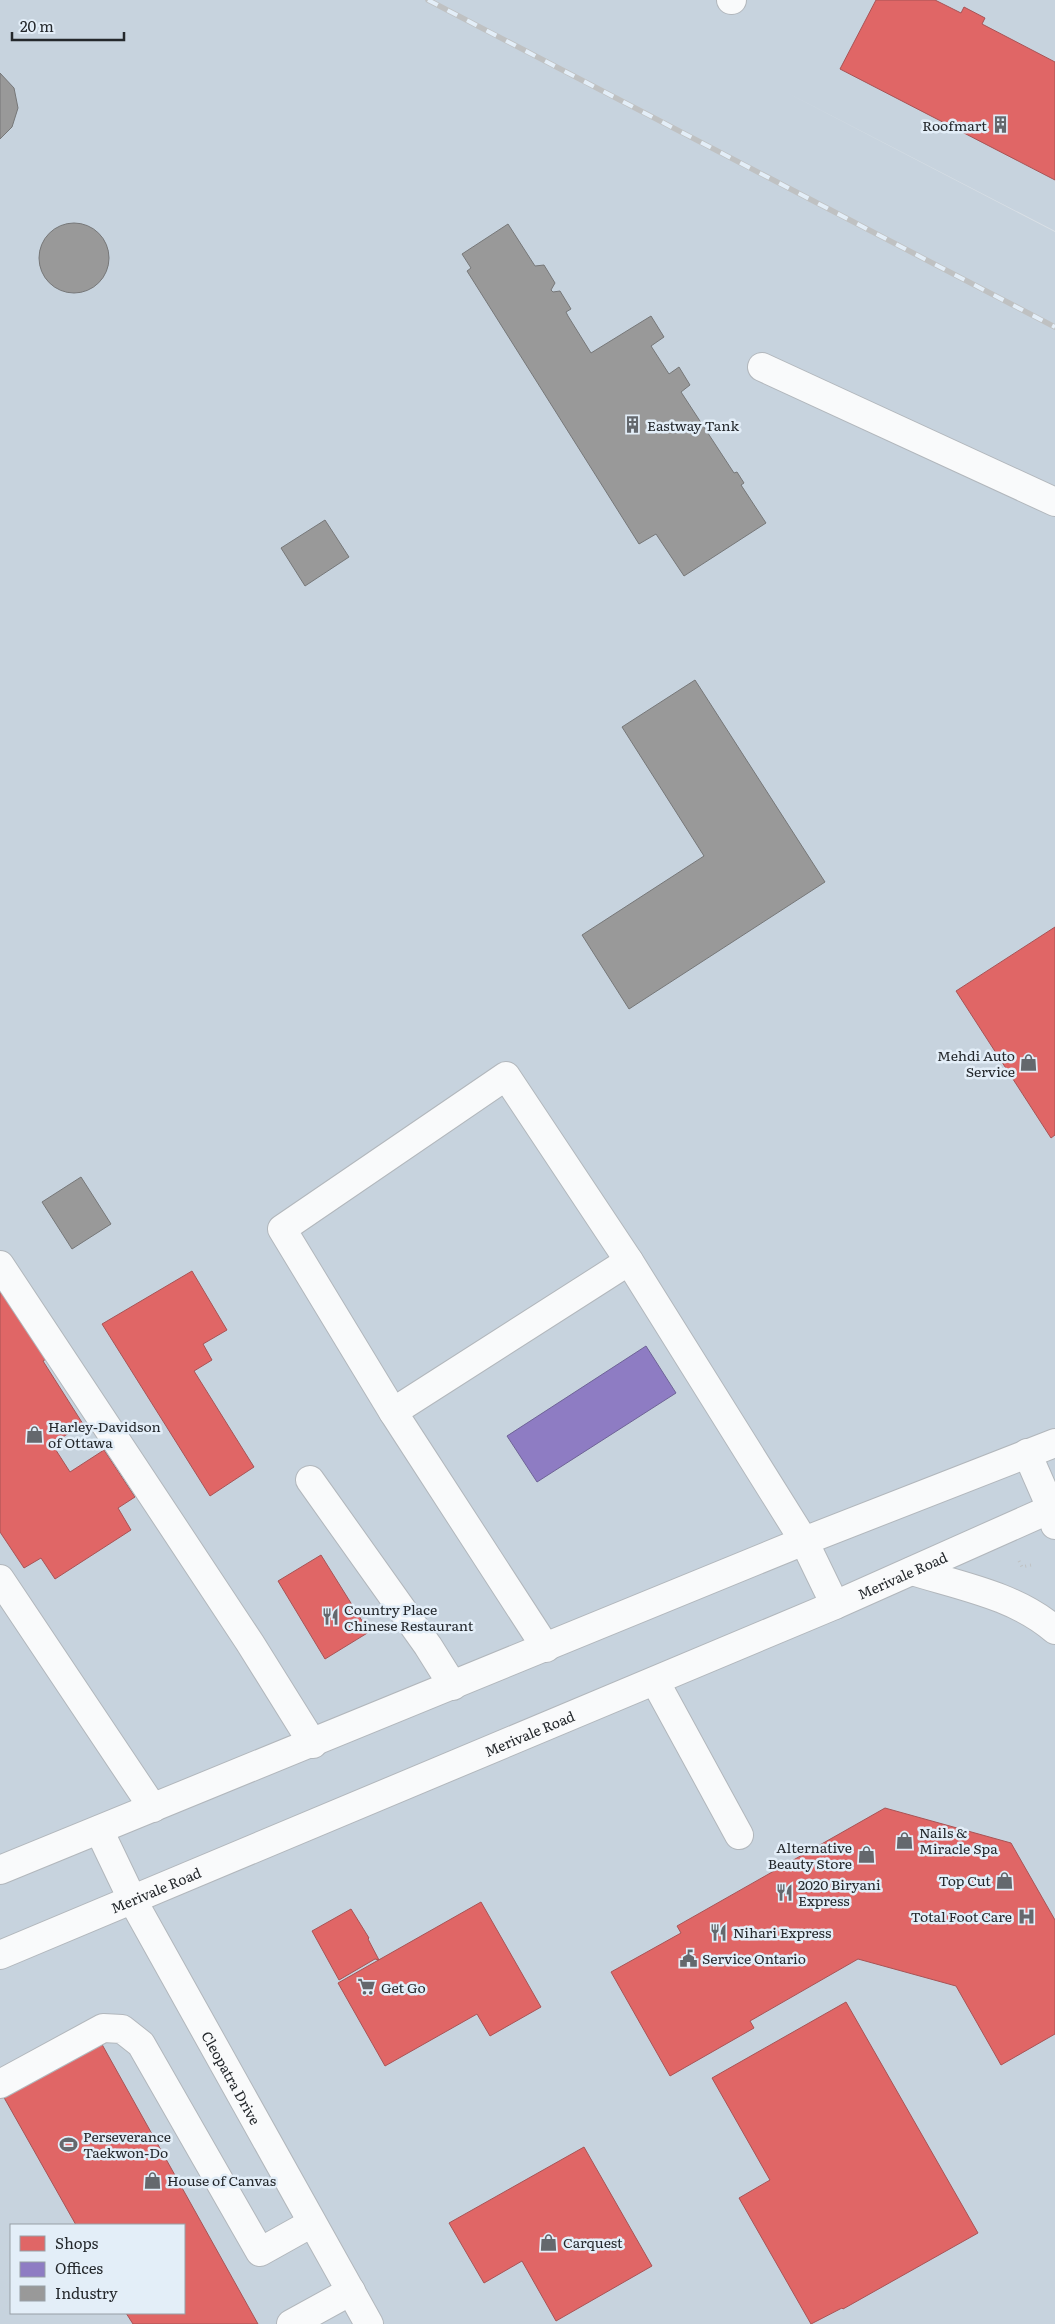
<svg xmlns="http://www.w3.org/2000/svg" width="1055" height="2324" viewBox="0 0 1055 2324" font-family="Literata,serif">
	<rect width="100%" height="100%" fill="#dae0e6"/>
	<path fill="#c7d3de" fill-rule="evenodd" d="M0,0H1055V231L780,89L1055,232V2324H0ZM11,2225H184V2313H11Z"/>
	<path fill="#e06666" stroke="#a85355" d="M876,0H935L961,13L964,7L985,18L982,24L1055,62V180L840,69Z
		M1055,927V1135L1051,1138L956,991Z
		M192,1271L227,1330L203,1344L212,1360L194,1371L254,1467L210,1496L102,1324Z
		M0,1281L49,1357L43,1361L83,1424L52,1444L70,1472L104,1450L135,1497L118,1508L131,1530L55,1579L41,1558L24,1568L0,1532Z
		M321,1555L369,1632L325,1659L278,1581Z
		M885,1808L1011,1843L1055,1920V2034L1001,2065L956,1986L858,1959L750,2021L754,2028L670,2076L611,1972L681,1933L677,1926Z
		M481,1902L541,2007L490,2036L477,2014L385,2066L338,1983Z
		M351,1909L369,1938L368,1939L379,1960L375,1959L339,1980L312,1931Z
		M846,2002L978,2233L843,2309L842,2308L811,2324L739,2198L770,2180L712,2078Z
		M99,2039L258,2324H133L126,2313H184V2225H76L2,2094Z
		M584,2147L652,2266L556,2321L522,2261L484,2283L449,2223Z"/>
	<path fill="#8e7cc3" stroke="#6e6396" d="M646,1346L676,1393L537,1482L507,1436Z"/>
	<path fill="#999" stroke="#767778" d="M0,73L14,88L18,108L12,127L0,139Z
		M39 258a35 35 0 1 1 70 0a35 35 0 1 1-70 0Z
		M508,224L535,266L544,265L555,283L551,290L553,292L560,291L571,309L566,312L568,316L591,353L651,316L664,337L651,346L669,374L679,367L690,385L681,392L734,473L737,472L744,483L741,485L766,523L684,576L656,534L639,544L467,271L471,268L462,254Z
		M325,520L349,557L305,586L281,548Z
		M695,680L825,882L629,1009L582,935L704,856L622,727Z
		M81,1177L111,1224L72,1249L42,1202Z"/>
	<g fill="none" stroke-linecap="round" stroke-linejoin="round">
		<defs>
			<g id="minor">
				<path d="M731,0H732"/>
				<path d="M762,367L1055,502"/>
				<path d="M0,1265L250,1643L313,1744"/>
				<path d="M393,1412L282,1229L506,1076L629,1261"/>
				<path d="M1027,1453L1051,1508L1055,1525"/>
				<path d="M310,1480L428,1646L453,1686"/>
				<path d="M0,1579L153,1808"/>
				<path d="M546,1648L393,1412L629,1261L804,1541L835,1605"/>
				<path d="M655,1681L739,1835"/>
				<path id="s1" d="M99,1830L133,1901L369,2324"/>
				<path d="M0,2084L103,2028L122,2029L141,2044L260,2252L312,2223"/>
				<path d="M291,2324L351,2291"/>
			</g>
			<g id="major">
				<path d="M912,1571C961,1586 1016,1596 1055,1630"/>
				<path d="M0,1870L804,1541L1055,1443"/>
				<path id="s2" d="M0,1955L835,1605L1055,1507"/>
			</g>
		</defs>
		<use href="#minor" stroke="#b2b7bc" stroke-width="30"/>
		<use href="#major" stroke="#b2b7bc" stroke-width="30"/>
		<path stroke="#bfc1c2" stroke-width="3" stroke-dasharray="1 4" stroke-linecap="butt" d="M1019,1561L1022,1567L1031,1565"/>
		<use href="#minor" stroke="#f9fafb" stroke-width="28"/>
		<use href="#major" stroke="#f9fafb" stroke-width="28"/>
		<defs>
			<path id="rail" d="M428,0L1055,327"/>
		</defs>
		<use href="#rail" stroke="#bfc1c2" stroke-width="5.5"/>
		<use href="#rail" stroke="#e3eef8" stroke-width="4" stroke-dasharray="11" stroke-linecap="butt"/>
	</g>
	<defs>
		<symbol id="building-bare" viewBox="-9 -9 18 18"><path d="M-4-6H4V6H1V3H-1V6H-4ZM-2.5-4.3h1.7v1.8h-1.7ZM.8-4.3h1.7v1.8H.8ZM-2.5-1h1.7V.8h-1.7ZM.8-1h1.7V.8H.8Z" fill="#64686d" stroke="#e3eef8" stroke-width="2.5" paint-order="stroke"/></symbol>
		<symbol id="shop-bare" viewBox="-9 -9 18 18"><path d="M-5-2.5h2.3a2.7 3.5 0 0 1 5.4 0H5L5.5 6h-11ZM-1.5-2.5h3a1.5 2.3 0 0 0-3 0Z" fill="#64686d" stroke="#e3eef8" stroke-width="2.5" paint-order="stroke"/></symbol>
		<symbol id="restaurant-bare" viewBox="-9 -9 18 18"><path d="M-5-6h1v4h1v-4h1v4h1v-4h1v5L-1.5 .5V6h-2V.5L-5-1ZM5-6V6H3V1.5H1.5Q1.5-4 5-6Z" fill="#64686d" stroke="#e3eef8" stroke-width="2.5" paint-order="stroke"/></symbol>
		<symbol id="hospital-bare" viewBox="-9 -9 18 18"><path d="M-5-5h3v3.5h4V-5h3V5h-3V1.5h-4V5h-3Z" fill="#64686d" stroke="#e3eef8" stroke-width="2.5" paint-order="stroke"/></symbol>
		<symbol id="civic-bare" viewBox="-9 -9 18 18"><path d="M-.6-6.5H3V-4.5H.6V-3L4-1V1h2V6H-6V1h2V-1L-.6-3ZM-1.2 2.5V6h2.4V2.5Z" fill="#64686d" stroke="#e3eef8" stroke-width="2.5" paint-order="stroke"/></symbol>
		<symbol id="supermarket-bare" viewBox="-9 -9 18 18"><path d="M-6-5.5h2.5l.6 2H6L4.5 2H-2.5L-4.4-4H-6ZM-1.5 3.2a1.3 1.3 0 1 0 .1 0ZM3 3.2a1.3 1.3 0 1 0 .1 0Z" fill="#64686d" stroke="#e3eef8" stroke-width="2.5" paint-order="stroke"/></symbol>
		<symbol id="stadium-bare" viewBox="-9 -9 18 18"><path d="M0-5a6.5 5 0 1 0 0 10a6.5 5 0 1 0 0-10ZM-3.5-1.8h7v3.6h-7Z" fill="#64686d" stroke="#e3eef8" stroke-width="2.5" paint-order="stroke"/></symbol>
	</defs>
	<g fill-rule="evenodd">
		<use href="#building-bare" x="988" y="112" width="25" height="25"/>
		<use href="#building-bare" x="620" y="412" width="25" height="25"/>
		<use href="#shop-bare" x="1016" y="1050" width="25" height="25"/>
		<use href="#shop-bare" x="22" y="1422" width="25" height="25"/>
		<use href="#restaurant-bare" x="318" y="1604" width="25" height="25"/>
		<use href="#shop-bare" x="892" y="1828" width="25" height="25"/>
		<use href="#shop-bare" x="854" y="1842" width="25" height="25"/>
		<use href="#shop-bare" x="992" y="1868" width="25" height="25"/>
		<use href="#restaurant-bare" x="772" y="1880" width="25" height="25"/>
		<use href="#hospital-bare" x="1014" y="1904" width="25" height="25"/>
		<use href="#restaurant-bare" x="706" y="1920" width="25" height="25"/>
		<use href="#civic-bare" x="676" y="1946" width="25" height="25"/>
		<use href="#supermarket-bare" x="354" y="1974" width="25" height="25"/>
		<use href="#stadium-bare" x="56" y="2132" width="25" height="25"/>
		<use href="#shop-bare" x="140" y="2168" width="25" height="25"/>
		<use href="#shop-bare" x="536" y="2230" width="25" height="25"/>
	</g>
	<g text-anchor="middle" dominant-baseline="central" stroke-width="5" stroke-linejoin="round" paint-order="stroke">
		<g font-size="14" fill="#24282c" stroke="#e3eef8" text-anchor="start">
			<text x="987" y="125" text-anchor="end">Roofmart</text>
			<text x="647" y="425">Eastway Tank</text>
			<text x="1015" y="1055" text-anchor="end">Mehdi Auto<tspan x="1015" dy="16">Service</tspan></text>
			<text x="48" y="1426">Harley-Davidson<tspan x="48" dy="16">of Ottawa</tspan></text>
			<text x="344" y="1609">Country Place<tspan x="344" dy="16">Chinese Restaurant</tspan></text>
			<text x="919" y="1832">Nails &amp;<tspan x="919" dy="16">Miracle Spa</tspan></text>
			<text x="852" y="1847" text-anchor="end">Alternative<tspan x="852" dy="16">Beauty Store</tspan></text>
			<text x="991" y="1880" text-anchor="end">Top Cut</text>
			<text x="798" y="1884">2020 Biryani<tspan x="798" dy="16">Express</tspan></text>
			<text x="1012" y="1916" text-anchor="end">Total Foot Care</text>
			<text x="733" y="1932">Nihari Express</text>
			<text x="702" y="1958">Service Ontario</text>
			<text x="381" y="1987">Get Go</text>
			<text x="83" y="2136">Perseverance<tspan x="83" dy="16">Taekwon-Do</tspan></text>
			<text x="167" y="2180">House of Canvas</text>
			<text x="563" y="2242">Carquest</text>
		</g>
		<g font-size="14" fill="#24282c" stroke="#e3eef8">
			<text stroke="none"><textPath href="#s2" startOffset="979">Merivale Road</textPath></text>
			<text stroke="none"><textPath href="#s2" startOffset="574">Merivale Road</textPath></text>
			<text stroke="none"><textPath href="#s2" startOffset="169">Merivale Road</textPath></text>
			<text stroke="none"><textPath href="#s1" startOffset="281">Cleopatra Drive</textPath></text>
		</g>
	</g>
	<rect x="10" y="2224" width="175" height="90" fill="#e3eef8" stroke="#979fa6"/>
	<rect x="20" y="2236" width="25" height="15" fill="#e06666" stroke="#979fa6"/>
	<text x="55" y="2249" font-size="15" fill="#24282c">Shops</text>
	<rect x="20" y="2262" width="25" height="15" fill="#8e7cc3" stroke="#979fa6"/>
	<text x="55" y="2274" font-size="15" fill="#24282c">Offices</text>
	<rect x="20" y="2286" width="25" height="15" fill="#999999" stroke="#979fa6"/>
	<text x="55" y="2299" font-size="15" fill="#24282c">Industry</text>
	<path d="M12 32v8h112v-8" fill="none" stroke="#24282c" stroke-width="2.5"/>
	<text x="20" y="32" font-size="15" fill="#24282c" stroke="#e3eef8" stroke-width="4" paint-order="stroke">20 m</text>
</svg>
